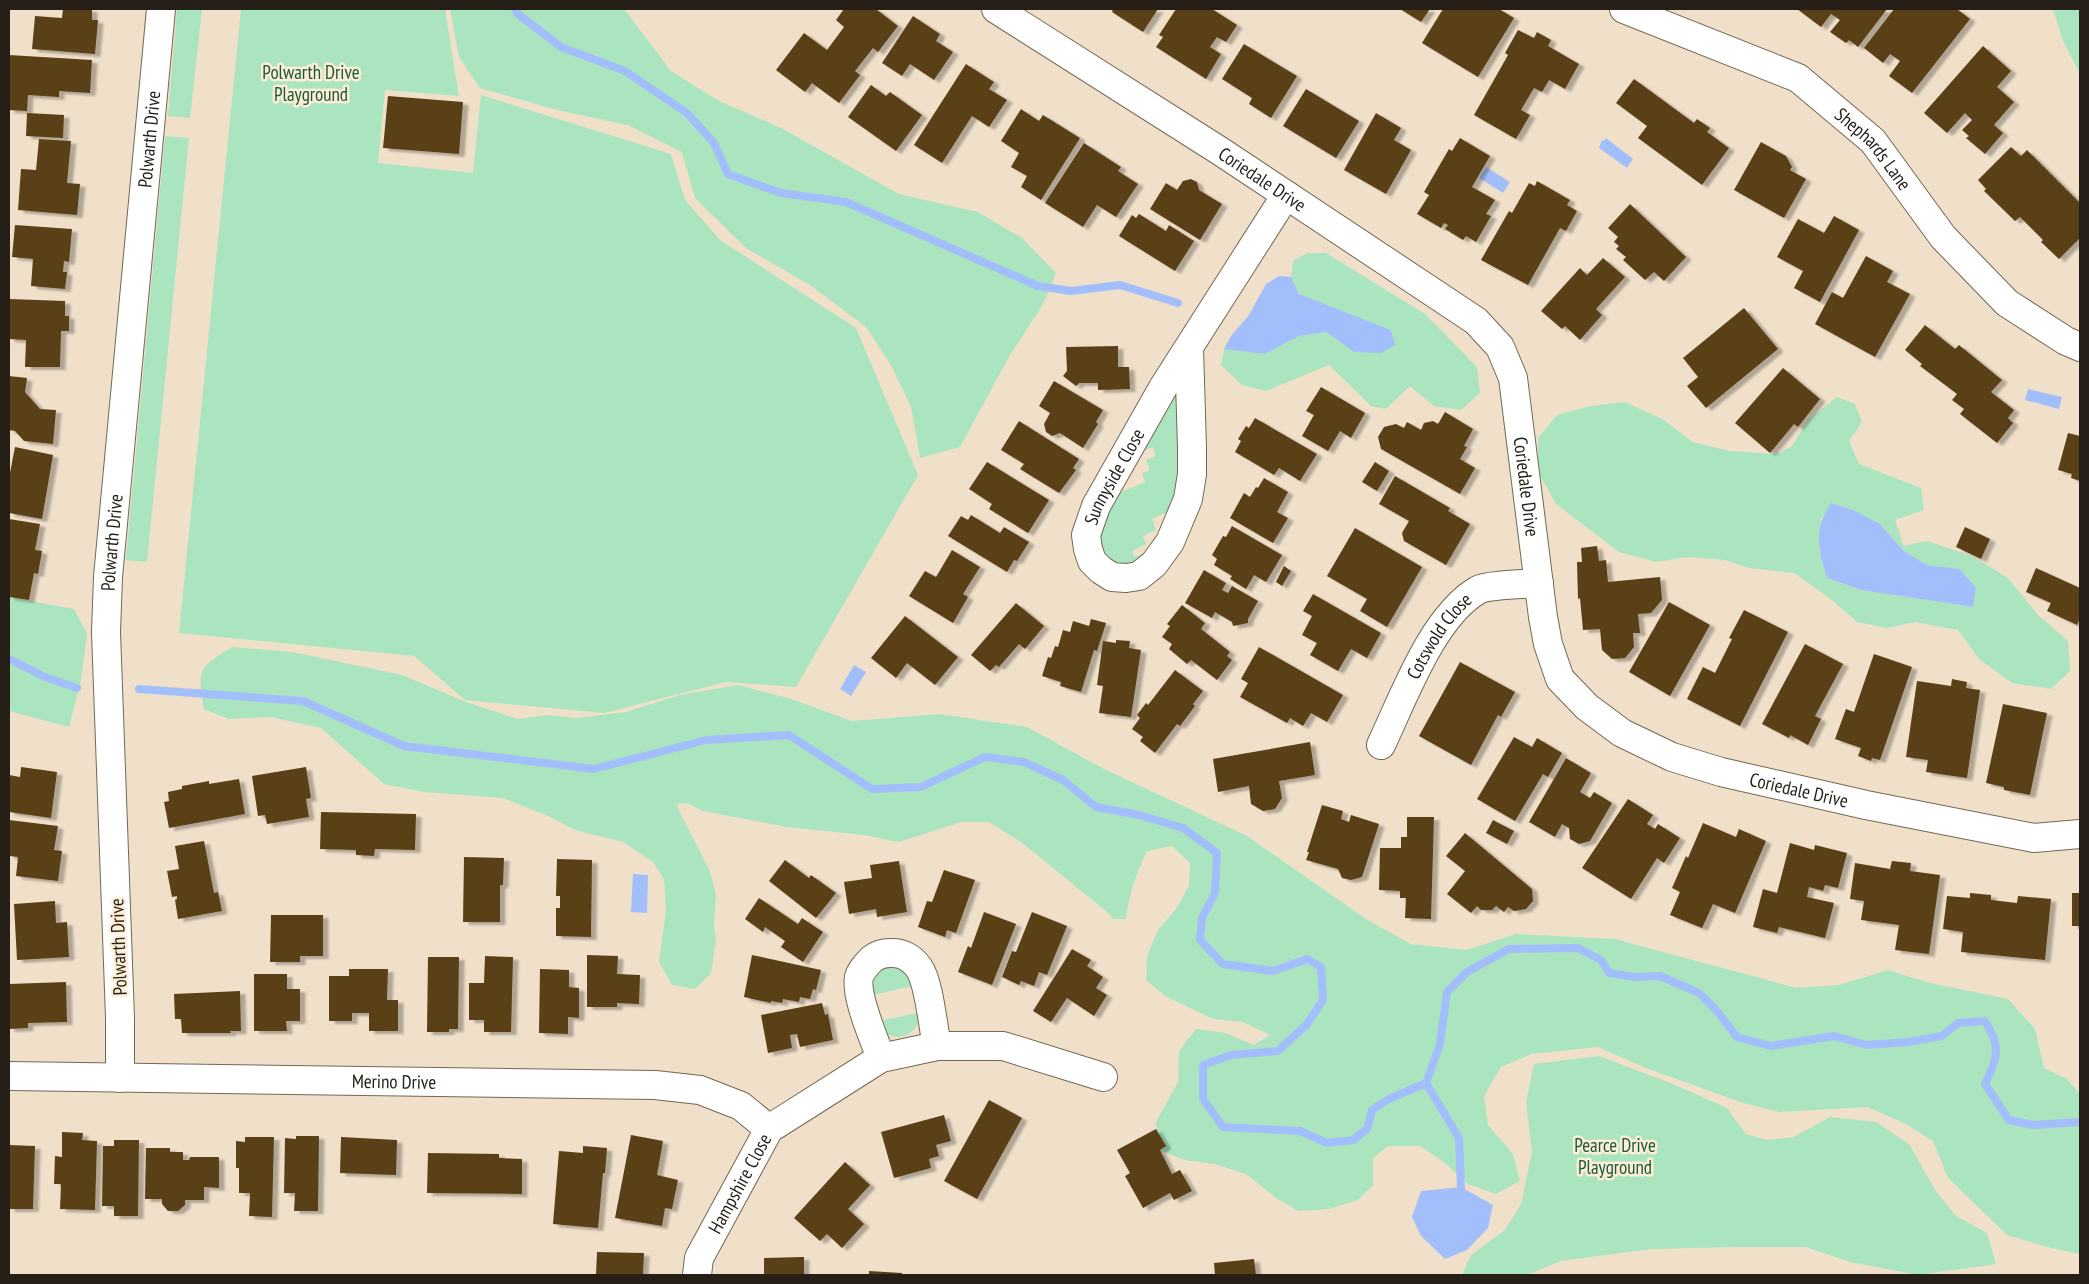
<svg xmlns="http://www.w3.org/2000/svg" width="2089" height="1284" viewBox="0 0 2089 1284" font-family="'PT Sans Narrow',sans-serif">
	<defs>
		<filter id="shadow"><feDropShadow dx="5.5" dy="3" stdDeviation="1" flood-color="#0004"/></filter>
	</defs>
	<rect width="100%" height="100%" fill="#f0e0ca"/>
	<path fill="#aae5c0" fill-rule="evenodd" d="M177,9H202L190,118L168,116Z
		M241,9H445L459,96L385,90L378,163L473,173L481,95L671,154L685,200L720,240L856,328L918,475L796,687L726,682L604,713L465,700L414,656L179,633Z
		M450,9H624L671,71L717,100L781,128L899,194L978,212L1022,238L1056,273L1042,306L1010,355L960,447L920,458L911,407L891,365L866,327L810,285L746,248L695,198L682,152L628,125L557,110L480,88L459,57Z
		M2053,9H2080V74L2063,41Z
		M165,136L189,138L147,562L126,560Z
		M1307,253H1326L1425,314L1477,367L1480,393L1461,410L1434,406L1410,386L1386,409L1371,406L1329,365L1266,391L1242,385L1221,365L1224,349L1265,354L1299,336L1326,332L1354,352L1338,310L1299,294L1291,277L1293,261Z
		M1184,380L1176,508L1152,519L1156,530L1143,536L1146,544L1132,551L1135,557L1155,548L1148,556L1125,568L1107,563L1096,544L1112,496L1145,482L1142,473L1150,470L1146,460L1156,456L1153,447L1135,454Z
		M1837,397L1855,404L1862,422L1849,441L1859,464L1921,488L1924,510L1895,520L1904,546L1927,541L1972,556L2008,578L2038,615L2068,641L2070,671L2051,689L2012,683L1979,659L1958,630L1915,622L1887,628L1857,622L1832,600L1794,573L1749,568L1725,560L1688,557L1656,562L1619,552L1556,504L1538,472V438L1557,415L1590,406L1625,402L1664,420L1693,442L1729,451L1776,454L1791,447L1809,419ZM1821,518L1880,524L1904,551L1927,565L1960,569L1976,588L1973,607L1861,590L1827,578L1819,550Z
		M9,597L74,609L87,633L81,680L69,727L9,711Z
		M232,647L292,652L402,675L466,702L518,719L547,715L577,718L626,712L680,695L738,685L791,699L852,721L940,714L1027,727L1102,768L1247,836L1369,921L1411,944L1466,950L1516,934L1615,939L1797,988L1839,985L1888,970L1930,983L2008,999L2035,1029L2044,1068L2067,1079L2080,1094V1254L2051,1248L2007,1235L1948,1178L1933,1141L1904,1123L1867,1107L1779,1112L1743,1103L1646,1068L1598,1047L1532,1054L1501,1067L1484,1096L1488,1125L1513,1154L1520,1181L1496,1194L1468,1184L1445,1163L1420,1146H1388L1373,1158V1185L1358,1200L1329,1209L1298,1211L1276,1198L1246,1174L1215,1164L1185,1160L1159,1150L1156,1122L1178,1082L1179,1051L1196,1029L1225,1033L1254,1045L1270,1035L1243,1022L1213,1019L1165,996L1146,980L1147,956L1158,930L1176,909L1189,886L1190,863L1172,846L1147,851C1136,873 1129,894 1126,919H1113L1106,911L1021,842L989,822H961L899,842L864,835L787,827L703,811L687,803L677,804L680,813L709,869L716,894L714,926L716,941L711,973L695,989L672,985L659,962L666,910L664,879L653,862L623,842L575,830L548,816L503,798L424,792L384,784L321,728L271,717L229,719L204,709C197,670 198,668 232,647Z
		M887,966L900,967L916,985L869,996C869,978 872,974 887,966Z
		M921,1012C917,1040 891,1046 875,1022Z
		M1599,1056L1673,1084L1727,1108L1746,1134L1767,1140L1794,1137L1830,1117L1876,1122L1909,1144L1935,1190L1956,1216L1987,1233L1996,1264L1918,1275L1850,1262L1805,1247H1737L1651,1249L1561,1261L1527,1275H1462L1471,1255L1505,1230L1521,1204L1532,1152L1526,1102L1534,1064Z"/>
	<path fill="#a3bffb" d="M1606,138L1633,159L1627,168L1599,148L1602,140L1604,141Z
		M1486,167L1510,182L1503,193L1479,178Z
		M1279,276L1291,277L1299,294L1391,330L1395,345L1381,353L1354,352L1326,332L1299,336L1265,354L1224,349L1231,336L1249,315L1266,284Z
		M2028,389L2062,397L2059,409L2025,400Z
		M1831,503L1853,510L1880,524L1904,551L1927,565L1960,569L1976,588L1973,607L1861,590L1827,578C1818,549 1813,530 1831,503Z
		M854,665L866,672L851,696L840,689Z
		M633,874L648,875L647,913L631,912Z
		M1461,1187L1493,1205L1488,1228L1467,1250L1445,1259L1421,1236L1412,1217L1421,1191Z"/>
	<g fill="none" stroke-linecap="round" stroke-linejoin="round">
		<path stroke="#a3bffb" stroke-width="8" d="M515,9L518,14L561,47L625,71L687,113L714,143L728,174L781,193L846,202L1038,286L1071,291L1120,285L1178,303
			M9,659L45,677L77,688
			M139,689L303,701L404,746L594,769L706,740L789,735L872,789L921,787L985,757L1024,762L1063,780L1096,807L1139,815L1183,828L1217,853L1215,893L1202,918L1200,940L1223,964L1273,971L1307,959L1321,967L1323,1000L1307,1024L1278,1051L1231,1055L1203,1065V1099L1223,1127L1300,1131L1327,1143L1353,1140L1367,1129L1372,1110L1389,1099L1426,1083L1440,1044L1447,992L1467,972L1509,949L1578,948L1601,960L1609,973L1635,977L1660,976L1699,993L1717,1011L1737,1037L1771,1046L1834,1036L1866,1045L1908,1042L1942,1036L1958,1023L1985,1021C2001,1046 1998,1058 1985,1084L2009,1120L2034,1125L2080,1122
			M1426,1083L1459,1138L1461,1187L1459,1195"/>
	</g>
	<path fill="#5a3f15" filter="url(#shadow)" d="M63,9H92V20H98L95,54L32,49L35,16L62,18Z
		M844,9H876L898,26L878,52L873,48L855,71L860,75L839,103L812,83L805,92L776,70L804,33L827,50L844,27L836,20Z
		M1110,9H1158L1143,32L1112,12L1113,11Z
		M1176,9H1212L1237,25L1226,42L1217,37L1210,47L1221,54L1206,79L1156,47L1163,37L1159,35Z
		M1400,9H1430L1421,22Z
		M1443,9H1499L1514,18L1478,77L1422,43Z
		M1797,9H1887L1858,47L1849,40L1846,43L1830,32L1840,20L1831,14L1821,27Z
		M1894,9H1957L1970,19L1912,93L1889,76L1900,61L1890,54L1883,63L1864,48Z
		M913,16L940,34L936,41L953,52L934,80L910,64L902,76L882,63Z
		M1518,30L1534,38L1537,32L1551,40L1548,46L1579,64L1565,89L1549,80L1542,92L1534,88L1521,110L1530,115L1516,139L1474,115L1508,55L1505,53Z
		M1244,44L1297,76L1271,118L1249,104L1252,98L1222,79Z
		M1983,46L2011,71L1997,87L2014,102L1994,125L2003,133L1985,154L1966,138L1969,136L1962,130L1972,120L1965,113L1947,133L1924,113Z
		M9,55L92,60L90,93L59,91V97L28,95L27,111L9,110Z
		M966,64L994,82L989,89L1007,100L989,127L972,116L942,163L914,145Z
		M1634,79L1694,123L1697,119L1710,128L1707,132L1729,148L1702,185L1638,138L1647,126L1616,103Z
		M871,85L886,96L890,92L922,115L896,151L848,117Z
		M1306,89L1359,121L1336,158L1283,126Z
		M388,96L463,102L459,154L383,148Z
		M1021,109L1039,121L1043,115L1080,138L1041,200L1021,187L1027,176L1011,167L1019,153L1001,141Z
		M27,113L64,115L63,138L26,136Z
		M1376,113L1401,128L1394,140L1411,150L1386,194L1344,170Z
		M1460,138L1490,156L1472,187L1495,200L1486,214L1491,216L1476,242L1466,236L1463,240L1445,229L1448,225L1444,223L1441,228L1417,214L1429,195L1424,192L1449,149L1452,151Z
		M39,139L71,141L67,183L80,184L77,215L18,210L21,169L36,170Z
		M1761,142L1786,156L1792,167L1790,170L1806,179L1784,218L1734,190Z
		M1084,143L1121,167L1118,171L1138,184L1116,217L1097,205L1083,227L1045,203Z
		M2011,147L2021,156L2027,150L2080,203V238L2059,259L2041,242L2043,240L2020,217L2015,221L1984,191L1986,189L1978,180Z
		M1191,179L1197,182L1199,190L1222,204L1200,240L1150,209L1166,183L1177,190L1183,181Z
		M1537,181L1570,200L1567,205L1577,211L1566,231L1560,228L1528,285L1481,260L1509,211L1512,213L1529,183L1535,186Z
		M1630,204L1686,257L1664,281L1654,272L1645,280L1623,260L1626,257L1616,249L1619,246L1614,242L1618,237L1608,228Z
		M1139,214L1166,231L1169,225L1194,241L1175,271L1119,236L1132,215L1136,218Z
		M1834,216L1859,230L1820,302L1794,288L1803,271L1777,257L1798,219L1824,233Z
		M15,225L72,229L69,262L64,261L63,272H67L65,289L31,286L33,259L12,257Z
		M1866,256L1893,271L1887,282L1910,294L1875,357L1815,324L1832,292L1843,298Z
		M1603,258L1625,277L1596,309L1602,315L1580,340L1565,326L1562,329L1541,311L1580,268L1587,275Z
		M9,299L65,301V316H69V331H61L60,367H25L26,340L9,339Z
		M1744,308L1778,349L1706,408L1687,386L1698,377L1683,358Z
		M1925,325L1955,349L1959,345L2002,380L1991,392L2014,410L2008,418L2013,423L1997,443L1960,414L1964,409L1952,400L1957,394L1920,366L1922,364L1905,350Z
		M1118,346V367H1129L1130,389L1098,390V383H1079L1076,386L1063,376L1067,371L1066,347Z
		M1783,368L1820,399L1798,427L1794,424L1770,453L1735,423Z
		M9,376L27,378L25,392L40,409L56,410L53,444L24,441L15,431L9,430Z
		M1054,381L1103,410L1096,422L1098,424L1083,448L1060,433L1052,436L1046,432L1044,424L1050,413L1039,406Z
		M1321,387L1365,413L1351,438L1340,431L1328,451L1302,436L1314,415L1306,411Z
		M1445,412L1473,429L1464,446L1467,447L1460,459L1475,468L1460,494L1381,449L1378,437L1384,427L1396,424L1404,428L1407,422L1421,430L1424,423L1433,421L1438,424Z
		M1255,418L1317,454L1300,481L1279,468L1274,475L1235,452L1241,441L1238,439L1246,426L1249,428Z
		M1019,421L1079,459L1073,468L1076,470L1059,493L1020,469L1024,464L1001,450Z
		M2068,433L2080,436V481L2071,478L2072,474L2058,470Z
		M15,447L53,455L42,519L9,513V478Z
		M987,462L1049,500L1028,533L989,509L992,504L969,489Z
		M1375,462L1389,471L1377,491L1362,482Z
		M1395,476L1450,508L1448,511L1470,524L1446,565L1404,541L1402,533L1409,521L1379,504Z
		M1264,478L1288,492L1277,512L1288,518L1273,543L1230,518L1244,493L1250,497L1256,487L1258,488Z
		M971,515L1000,533L1004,527L1029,542L1017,561L1014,560L1007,572L948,536L961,516L968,520Z
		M9,519L40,524L35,550L42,551L38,574L34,573L29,600L9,597Z
		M1232,526L1282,555L1266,582L1254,575L1246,589L1230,579L1232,576L1214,565L1217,559L1212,555L1223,536L1226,537Z
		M1965,527L1990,539L1981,559L1956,547Z
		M1355,528L1422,567L1387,627L1360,611L1367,599L1327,576Z
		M1597,546L1599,561L1606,560L1608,582L1660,577L1662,600L1651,613L1638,614L1640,633H1633L1634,647L1625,658L1612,659L1602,650L1600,629L1583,630L1580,598L1578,599L1577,562H1582L1581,548Z
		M952,550L980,567L963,594L968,597L953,623L909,596L925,571L936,577Z
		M1284,566L1291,571L1282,586L1276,582Z
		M2036,568L2080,588V618L2077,625L2047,611L2051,603L2026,592Z
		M1204,570L1226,583L1222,590L1228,593L1232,586L1258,601L1248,619V623L1233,626L1232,622L1215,612L1212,618L1185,603Z
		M1313,594L1381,633L1367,658L1351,649L1338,671L1310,655L1317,643L1302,635L1312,616L1303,611Z
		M1669,602L1710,625L1670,696L1629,672Z
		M1016,603L1044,626L1025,649L1019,644L999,667L996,665L990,671L971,655Z
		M1182,605L1205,623L1201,629L1230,652L1227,656L1232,660L1217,680L1191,660L1187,664L1169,649L1172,644L1162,637L1170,626L1167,624Z
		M1744,610L1788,632L1740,726L1687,699L1703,667L1715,673L1732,639L1729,638Z
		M905,616L958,657L935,685L907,663L896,678L871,658Z
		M1091,619L1106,623L1097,651L1094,650L1081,692L1060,686L1061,682L1042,676L1048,657L1051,658L1055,646L1058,647L1063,630L1070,632L1073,621L1089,626Z
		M1116,640L1130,641L1129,648L1141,650L1131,717L1099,713L1103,686L1097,685L1103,641L1116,643Z
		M1805,644L1843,664L1815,716L1821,719L1808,745L1790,735L1789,738L1762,724Z
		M1259,647L1343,695L1327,722L1311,713L1303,726L1290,718L1287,723L1240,697L1248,683L1241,679Z
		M1874,654L1912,667L1880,760L1872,758L1871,761L1858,756L1861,748L1835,739L1846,709L1854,712Z
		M1460,662L1515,692L1501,717L1498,715L1471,765L1419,736Z
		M1175,670L1203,691L1193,704L1195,706L1180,726L1177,724L1155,753L1140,741L1143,737L1132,729L1140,718L1137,715L1146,703L1148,705Z
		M1952,679L1967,682L1966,688L1980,690L1967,778L1926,772L1928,760L1906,757L1917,681L1951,686Z
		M2003,704L2047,713L2030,795L2004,790V787L1986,783Z
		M1514,737L1532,747L1537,738L1562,753L1548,777L1543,774L1515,821L1477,799Z
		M1310,742L1315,775L1279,781L1282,798L1275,809L1263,811L1251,804L1249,786L1218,792L1213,759Z
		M1566,758L1591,773L1580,792L1590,798L1594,792L1612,803L1590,841L1579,844L1570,839L1569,828L1562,824L1555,837L1529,822Z
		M21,767L57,772L51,818L9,812V775L20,777Z
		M306,767L311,798L306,799L309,817L267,824L265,815L258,816L252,776Z
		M239,779L245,814L169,828L164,802L169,801L168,792L182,789V786L209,781V784Z
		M1628,799L1653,815L1647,824L1655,829L1658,824L1680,838L1664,863L1657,858L1631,899L1582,868Z
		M1322,805L1343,811L1341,819L1349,822L1351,815L1379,824L1362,877L1351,880L1342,878L1338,869L1306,860L1309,852H1307Z
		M321,812L416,814L415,850L375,849L374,856L356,855V850L320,849Z
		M1407,817H1434L1431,919L1405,918L1406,898H1400V891L1379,890L1380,848H1401V837H1407Z
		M9,820L58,826L54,850L62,851L58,881L16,876L18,857L9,856Z
		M1493,820L1514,831L1507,844L1486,833Z
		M1703,823L1736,837L1739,829L1766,841L1735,913L1713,904L1702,928L1670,915L1680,892L1672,888L1686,856L1688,858Z
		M1465,833L1532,889L1533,901L1526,909L1514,911L1508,907L1504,912L1496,906L1492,910H1481L1477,906L1471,913L1447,894L1465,871L1446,856Z
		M204,841L214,893L218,892L222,911L178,919L175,900L177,899V896L172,897L167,871L179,869L175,846Z
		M1790,843L1814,850L1815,845L1847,853L1838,888L1825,885L1823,891L1809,887L1807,897L1834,903L1825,938L1779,927L1777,933L1753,927L1763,889L1777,893Z
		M464,857L504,858L503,885H500V922H463Z
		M557,859L592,860L591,937L556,936V908H560V896H556Z
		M785,860L809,878L811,875L836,893L816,918L769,881Z
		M899,861L907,912L877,917L876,909L849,914L844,882L872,878L870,865Z
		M1892,861L1911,863L1910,871L1940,875L1929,954L1895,950L1899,925L1861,920L1864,901L1850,899L1855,863L1890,869Z
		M944,870L975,880L956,933L947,930L945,937L918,927L927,901L932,902Z
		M1970,893L1991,895V900L2017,903L2018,896L2051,899L2045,960L1961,952L1963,932L1943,929L1947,896L1970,898Z
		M2072,893H2080V926H2072Z
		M759,898L798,924L802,918L823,932L803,962L781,947L785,941L765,927L763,932L745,919Z
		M55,901L56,923L67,922L69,957L17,960L14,904Z
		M984,912L1016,924L992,985L958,972L968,946L971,948Z
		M1032,912L1067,926L1047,975L1039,972L1034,986L1021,981L1019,985L1002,977L1012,951L1016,952Z
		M271,915H323V956H300V962H270Z
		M1072,949L1091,960L1087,966L1103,977L1096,988L1107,995L1094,1016L1067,998L1051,1022L1033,1011Z
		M587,955L618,956L617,974L640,975L639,1004L617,1003V1007H587Z
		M752,955L821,970L816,990L813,989L810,999L800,997L799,1002L783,999L782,1003L771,1001V1003L744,997Z
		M485,956L513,957L511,1032H484V1020H469V983H484Z
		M428,957H459L458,1029H449V1032H427Z
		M349,969H388L387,1000H398V1031H369V1013H352V1021H329V976H349Z
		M540,969L569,970V987L579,988V1018L568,1017V1034L539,1033Z
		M254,974H287V989H300V1021H286L287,1031H254Z
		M66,982L67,1022L28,1023V1028L9,1029V984Z
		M240,991L241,1031H230L231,1033H182L181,1019H175L174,994Z
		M822,1003L825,1015L828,1014L833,1040L800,1047L797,1034L790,1035L792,1048L768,1053L761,1015Z
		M989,1100L1022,1118L977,1199L944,1181Z
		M944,1115L951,1141L936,1145L939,1156L929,1159L931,1168L894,1178L881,1132Z
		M1156,1129L1166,1146L1160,1150L1172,1174L1180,1170L1192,1191L1174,1200L1170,1193L1143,1208L1125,1176L1130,1173L1117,1150Z
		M62,1132L83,1133L82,1140L97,1141L95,1210L60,1209L61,1184H54L55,1156L62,1157Z
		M631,1135L663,1141L657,1175L678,1180L672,1209L665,1208L662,1226L615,1218Z
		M296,1136H319L318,1211H294L295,1193H284L285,1138L296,1139Z
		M245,1137H274L272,1217L249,1216L250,1193H239V1168H236V1141L245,1142Z
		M341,1137L397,1140L396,1175L340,1173Z
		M114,1140H139L138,1216H114V1206H102L103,1146H114Z
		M9,1145L35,1146L33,1209H9Z
		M583,1146L607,1148L605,1173H603L598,1228L553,1224L559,1151L583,1153Z
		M146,1148H170V1152H183V1160H189L190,1157H219V1188L204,1187V1200H185V1205L178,1211H168L162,1204V1199H145Z
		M428,1153L499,1154V1158L522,1159V1194L427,1193Z
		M845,1162L870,1185L848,1209L864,1224L842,1248L827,1234L820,1241L794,1218Z
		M597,1252L644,1253L643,1275H596Z
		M804,1257V1275H764V1258Z
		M1254,1259L1256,1275H1215L1214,1263Z
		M869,1271L902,1273V1275H869Z"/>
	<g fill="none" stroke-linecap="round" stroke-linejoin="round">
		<defs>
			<g id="minor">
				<path id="s1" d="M996,9L1220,151L1476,321L1500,347L1513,378L1543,617L1548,644L1560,679L1587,707L1622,733L1672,757L1721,772L1866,805L2034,838L2080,834"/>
				<path id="s2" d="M1624,9L1798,78L1873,141L1943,237L2007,303L2066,341L2080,347"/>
				<path id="s3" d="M1189,348L1192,448V474L1188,499L1170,542L1154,564L1139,576L1126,578L1112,577L1101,570L1092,561L1088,549L1086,535L1096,506L1164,386L1286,195"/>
				<path id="s4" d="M1381,745C1403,699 1432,617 1478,590C1487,585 1527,584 1539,583"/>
				<path d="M881,1058C874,1039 855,996 859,977C861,970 867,964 872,959C877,955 883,953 890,953C902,952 912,958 919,968C929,982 933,1027 937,1046"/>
				<path id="s5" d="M9,1076L655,1085L700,1090L741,1106L769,1129"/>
				<path id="s6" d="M120,1078V1018L106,632L108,577L161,9"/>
				<path id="s7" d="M697,1275L699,1258L769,1129L881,1058L937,1046H1003L1103,1077"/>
			</g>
		</defs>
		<use href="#minor" stroke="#756753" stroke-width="30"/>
		<use href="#minor" stroke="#fff" stroke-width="28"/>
	</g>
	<g text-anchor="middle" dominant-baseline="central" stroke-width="5" stroke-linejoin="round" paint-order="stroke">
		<g font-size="19" fill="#175938" stroke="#feedd7">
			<text x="311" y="72">Polwarth Drive<tspan x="311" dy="22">Playground</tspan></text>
			<text x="1615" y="1145">Pearce Drive<tspan x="1615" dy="22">Playground</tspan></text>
		</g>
		<g font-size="19" fill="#251f17" stroke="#feedd7">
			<text stroke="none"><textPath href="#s6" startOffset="941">Polwarth Drive</textPath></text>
			<text stroke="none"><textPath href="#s2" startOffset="291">Shephards Lane</textPath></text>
			<text stroke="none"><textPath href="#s1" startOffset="316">Coriedale Drive</textPath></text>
			<text stroke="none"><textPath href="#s3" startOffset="389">Sunnyside Close</textPath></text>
			<text stroke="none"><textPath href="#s1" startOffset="751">Coriedale Drive</textPath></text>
			<text stroke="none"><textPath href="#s6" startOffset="536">Polwarth Drive</textPath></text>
			<text stroke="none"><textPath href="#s4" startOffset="124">Cotswold Close</textPath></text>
			<text stroke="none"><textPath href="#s1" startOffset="1216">Coriedale Drive</textPath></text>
			<text transform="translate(118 947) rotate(-92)">Polwarth Drive</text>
			<text stroke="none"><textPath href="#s5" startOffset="385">Merino Drive</textPath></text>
			<text stroke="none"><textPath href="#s7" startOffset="102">Hampshire Close</textPath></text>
		</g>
	</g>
	<rect width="2089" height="1284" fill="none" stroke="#251f17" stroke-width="20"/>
</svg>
